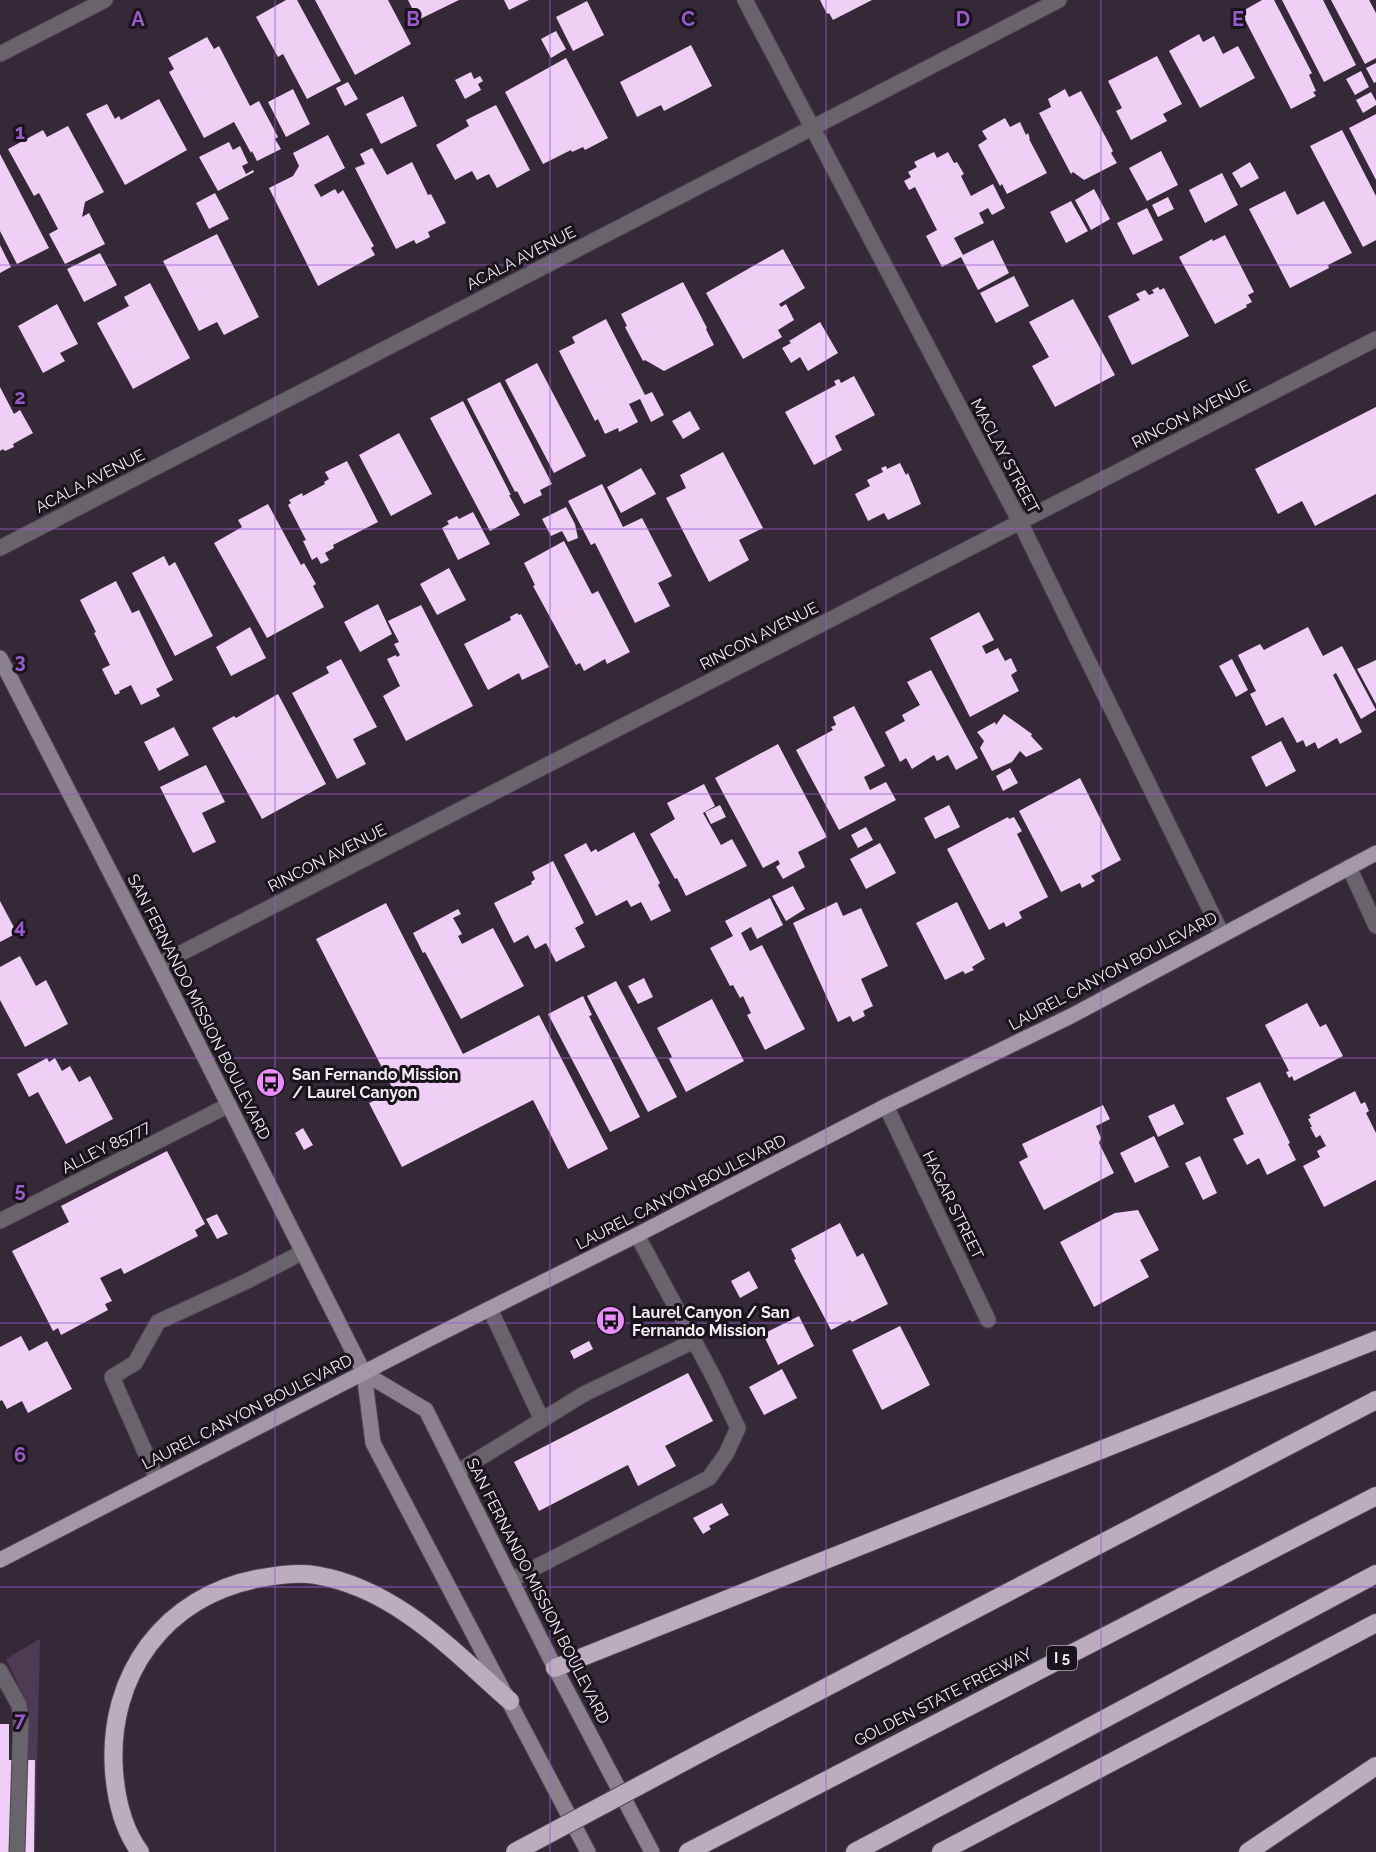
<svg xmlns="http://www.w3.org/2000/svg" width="1376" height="1852" viewBox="0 0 1376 1852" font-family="Raleway,sans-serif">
	<rect width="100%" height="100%" fill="#352938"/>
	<path fill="#4f3a53" d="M40,1639L35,1852H25L26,1756L29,1728L28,1705L6,1659Z"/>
	<path fill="#efcff6" d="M286,0H297L341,81L307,99L283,54L278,57L256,17Z
		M315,0H388L411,44L355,75Z
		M408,0H459L418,20Z
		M504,0H529L509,10Z
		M820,0H872L833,20L829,13L827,14Z
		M1262,0H1274L1312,73L1309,75L1316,91L1313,92L1316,96L1291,109L1241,12Z
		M1282,0H1323L1356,65L1324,82Z
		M1331,0H1369L1376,13V58L1365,64Z
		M587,1L604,35L573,51L556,17Z
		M556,31L566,49L551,58L541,39Z
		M1199,34L1203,42L1214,36L1223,54L1238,46L1255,78L1200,108L1169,51Z
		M207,37L214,49L219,46L250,106L259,101L278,137L275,139L281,149L257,161L252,151L251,153L234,122L204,138L169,72L174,69L168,58Z
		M691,45L712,86L664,111L661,105L637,117L620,82Z
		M1157,56L1182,104L1163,114L1167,121L1131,140L1116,111L1122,108L1108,81Z
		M566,58L608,138L585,150L583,147L572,152L571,150L543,164L505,92Z
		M1376,63V82L1374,83L1366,68Z
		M1361,71L1369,87L1355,95L1346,79Z
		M471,72L474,79L480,76L483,81L478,84L481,90L465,99L455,80Z
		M348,82L358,99L345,106L336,88Z
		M293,89L310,124L286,137L268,102Z
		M1065,89L1069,97L1081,91L1113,151L1111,153L1117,163L1084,180L1073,172L1071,174L1039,113L1051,107L1048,99Z
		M1371,92L1376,101V105L1363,113L1356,100Z
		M403,96L417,126L381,144L366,114Z
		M159,99L187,150L125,185L86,114L107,104L115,119L119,116L121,120Z
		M496,105L530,170L497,188L489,174L477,180L472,171L455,180L436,145L469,126L466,120Z
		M1376,114V180L1349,128Z
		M1005,118L1010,127L1020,122L1026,135L1028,133L1030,139H1029L1047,173L1007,194L1002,184L1000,186L978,145L987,139L982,131Z
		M68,126L104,192L85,202L82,217L89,213L105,244L65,264L49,234L58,229L39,193L34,196L8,149L43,130L47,137Z
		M1342,130L1376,196V240L1363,247L1310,146Z
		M328,135L345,168L314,185L321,197L335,189L338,194L343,190L374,246L371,248L375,255L318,286L269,188L293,176L299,166L293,153Z
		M229,142L233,150L240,146L248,163L242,166L246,174L253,170L254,172L218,191L199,157Z
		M372,148L387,175L412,162L428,195L431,194L446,223L428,232L430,237L416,244L414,240L396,249L355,168L365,164L360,154Z
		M1161,151L1178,185L1147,201L1129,168Z
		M934,152L937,158L948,152L954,163L957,162L964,174L961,176L971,196L993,184L1005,208L992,215L988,208L979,213L984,223L954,238L963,255L993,240L1009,273L978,290L961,257L942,267L926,236L937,230L915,187L909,190L904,181L911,177L908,172L917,167L914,162Z
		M0,154L49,248L17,264L0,231Z
		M1250,162L1259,178L1241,188L1232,173Z
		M1222,173L1238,205L1205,223L1189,190Z
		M1094,189L1110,219L1091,230L1075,200Z
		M1285,191L1297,215L1324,201L1352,253L1328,265L1329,268L1290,288L1249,209Z
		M215,193L229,219L209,229L196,203Z
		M1168,197L1174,209L1158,217L1152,205Z
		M1071,201L1088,231L1066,243L1050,212Z
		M1147,208L1163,240L1133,255L1117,223Z
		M217,234L259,317L224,335L217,322L199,331L163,261Z
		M1225,235L1254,292L1248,295L1252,302L1246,305L1247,307L1215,324L1179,257L1212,239L1213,241Z
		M0,245L11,267L0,273Z
		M783,249L805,288L779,304L781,307L786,304L794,320L778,330L782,337L743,359L706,293Z
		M100,253L117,285L84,302L67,269Z
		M1014,276L1029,306L996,323L980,293Z
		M683,282L707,328L706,329L714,345L664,371L645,360L643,361L625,327L627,326L621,314Z
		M150,283L190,358L133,389L97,323L129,306L124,297Z
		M1158,287L1160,290L1164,288L1189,336L1132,365L1108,316L1140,300L1136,294L1145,290L1149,295L1154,293L1152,290Z
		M1073,299L1115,375L1055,407L1032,366L1049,357L1029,322Z
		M57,304L78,344L60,353L65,361L43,373L18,326Z
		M606,319L645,395L652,392L664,415L651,422L640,399L629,404L638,422L619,432L618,428L605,434L598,419L595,421L559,351L575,343L572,337Z
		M820,322L838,353L808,371L800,357L791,363L782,348L791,343L789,341Z
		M537,363L586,456L554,473L505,380Z
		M854,376L875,415L835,436L842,450L814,465L785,412L836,385L834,381L839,379L841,383Z
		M500,382L552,484L540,490L542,495L524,504L517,491L515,492L467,399Z
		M0,387L14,414L20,410L33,433L13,444L14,447L5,451L3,449L0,451Z
		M463,401L511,495H509L520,515L490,531L430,418Z
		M1376,407V494L1315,526L1302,501L1278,514L1255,469Z
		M690,411L700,429L683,439L672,421Z
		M399,433L432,494L391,516L359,455Z
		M723,452L763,528L739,540L749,560L709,582L666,498L686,488L680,475Z
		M347,461L378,522L333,545L334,548L325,553L329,560L321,564L317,557L312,560L303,541L306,540L288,505L291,503L289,500L302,493L303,496L325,484L324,482L329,479L325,472Z
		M900,463L906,475L908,473L921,504L888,520L884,513L868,521L855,494L870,486L867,480L883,472L881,468L886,466L887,469Z
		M641,468L656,494L621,513L607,487Z
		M602,484L623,527L642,518L672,576L658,583L670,606L635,623L595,543L591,545L568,501Z
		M268,504L301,565L304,563L316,584L313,586L324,607L267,638L214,543L242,527L238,520Z
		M566,507L575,524L578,538L568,542L562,531L551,536L542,519Z
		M473,512L490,544L458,560L442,528L449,524L447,521L457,516L459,519Z
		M564,541L592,594L598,591L630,652L607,664L605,659L584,671L580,663L576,665L533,586L535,585L524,563Z
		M164,556L169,566L175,562L213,636L175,656L132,573Z
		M449,568L466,600L437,615L420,584Z
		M116,581L132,613L139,610L173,680L156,689L160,696L141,705L131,685L119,691L120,693L115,695L102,669L110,665L94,633L96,632L80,600Z
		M378,604L392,634L360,652L344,622Z
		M421,605L473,706L406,741L383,696L400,686L387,659L396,655L397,657L400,655L394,644L399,642L388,621Z
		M979,612L994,640L982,646L986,654L998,648L1005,661L1011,658L1017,671L1011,675L1019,691L970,717L930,638Z
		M517,613L519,615L521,614L549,667L522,680L519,673L488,690L464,644L511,620L510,617Z
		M250,627L266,658L231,676L216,647Z
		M1308,627L1323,656L1342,646L1376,710L1361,719L1336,673L1333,675L1362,732L1340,744L1337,738L1318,749L1315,742L1306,747L1303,740L1297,743L1283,717L1266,726L1250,694L1256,691L1238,655L1260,644L1264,650Z
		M341,659L377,727L353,739L366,764L337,779L292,693L329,673L326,667Z
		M1232,659L1248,690L1236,697L1219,666Z
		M1376,660V704L1357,669Z
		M931,670L978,758L956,770L948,755L937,761L934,755L912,769L906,758L900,762L885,732L905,721L902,715L920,705L907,682Z
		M278,694L326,784L262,819L212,728L234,716L236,718Z
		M854,706L885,766L864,777L870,790L886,782L896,800L839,830L796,750L833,730L831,727L836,725L833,717Z
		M1004,714L1032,734L1031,736L1043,749L1026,757L1020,751L1012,762L992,771L980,748L984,741L977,732L995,722L996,725Z
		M174,727L189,755L159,771L144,742Z
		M1281,741L1296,771L1266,787L1251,757Z
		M778,744L827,837L798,852L805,867L783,879L776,867L780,864L778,860L763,868L715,778Z
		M206,765L225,802L202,813L216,842L193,853L160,787Z
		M1010,768L1018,783L1003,791L996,776Z
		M1080,778L1121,860L1091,876L1095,881L1082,888L1080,883L1061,892L1019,811Z
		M704,784L715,806L701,814L703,813L721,845L732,839L747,866L686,896L677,878L675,879L650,834L675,819L667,803Z
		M720,805L726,817L711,824L705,812Z
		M949,805L960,827L935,839L924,818Z
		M1008,817L1009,819L1014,817L1022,831L1017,834L1048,897L1019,912L1022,918L1006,927L1004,922L989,930L947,849Z
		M866,827L873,840L858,848L851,835Z
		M634,832L660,883L658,885L671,911L651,921L641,902L631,907L627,900L596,916L564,855L586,843L591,852L596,849L598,852Z
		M880,843L896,873L866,889L850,859Z
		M553,861L584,923L575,928L585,947L556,962L546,943L535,949L528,935L514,943L494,903L532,884L531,882L535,879L532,872Z
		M793,886L805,909L786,921L772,896Z
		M770,898L783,925L757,939L751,927L741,933L750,951L762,945L805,1029L765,1050L747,1015L751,1013L743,996L740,998L733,985L730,986L710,948L733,936L725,921Z
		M0,901L17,933L0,942Z
		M837,902L843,916L861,908L888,966L861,979L873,1006L863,1011L865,1016L853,1022L850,1016L838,1022L793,923Z
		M957,902L985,959L972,967L974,970L965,974L963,971L945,980L916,923Z
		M386,903L463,1054L539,1015L608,1149L568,1169L533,1100L402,1167L369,1103L394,1091L316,939Z
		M458,909L461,914L453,918L462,934L458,936L462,944L493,928L524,986L461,1019L425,952L423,953L413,933Z
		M20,956L36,986L46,980L68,1024L25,1047L0,1000V967Z
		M644,978L653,997L638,1004L628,986Z
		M616,981L677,1097L648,1112L587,996Z
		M583,996L592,1015L589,1016L640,1117L610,1132L548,1014Z
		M712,999L744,1061L686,1092L669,1059L672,1057L657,1028Z
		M1307,1003L1320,1027L1326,1024L1343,1056L1294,1081L1292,1076L1289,1078L1286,1072L1289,1071L1265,1025Z
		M47,1058L49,1062L55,1058L62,1071L70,1066L79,1082L90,1076L113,1119L66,1144L38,1092L29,1097L17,1074Z
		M1260,1082L1290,1143L1288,1144L1296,1160L1267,1175L1259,1158L1247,1165L1233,1139L1244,1134L1226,1098Z
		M1355,1091L1361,1104L1365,1102L1369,1111L1366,1113L1376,1133V1180L1324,1207L1303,1166L1320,1157L1317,1151L1326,1146L1320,1135L1316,1138L1310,1127H1312L1308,1119L1311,1118L1309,1115Z
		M1174,1104L1184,1124L1158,1137L1148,1116Z
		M1103,1105L1110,1119L1096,1126L1101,1138L1099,1143L1114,1173L1044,1210L1019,1162L1028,1157L1022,1144Z
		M303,1128L313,1145L304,1150L295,1133Z
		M1154,1136L1169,1167L1135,1183L1120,1153Z
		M167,1151L205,1224L195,1230L198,1236L124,1274L121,1268L100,1278L112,1301L105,1304L108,1310L61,1335L58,1328L53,1331L12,1251L69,1222L61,1206Z
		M1200,1156L1217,1193L1203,1200L1185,1163Z
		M1138,1210L1159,1250L1140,1260L1149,1277L1094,1307L1060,1242L1115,1213Z
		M217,1214L228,1234L217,1239L206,1219Z
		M840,1223L857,1257L863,1253L888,1304L852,1322L850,1320L831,1330L794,1260L796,1259L791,1249Z
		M749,1271L758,1288L740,1298L731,1281Z
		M799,1316L814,1346L778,1365L763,1334Z
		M900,1326L930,1385L882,1410L852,1350Z
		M21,1336L29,1351L47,1341L72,1389L28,1413L22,1401L7,1409L2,1400L0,1401V1347Z
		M589,1341L593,1349L574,1359L570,1351Z
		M782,1369L797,1398L764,1415L749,1387Z
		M688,1373L713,1421L665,1446L676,1466L638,1486L628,1465L539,1511L514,1462Z
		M722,1503L729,1515L709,1526L711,1529L703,1534L693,1518Z
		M0,1724H9V1760H35L34,1852H0Z"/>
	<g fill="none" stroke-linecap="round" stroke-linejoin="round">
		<defs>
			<path id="service" d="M0,1221L229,1105
				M490,1309L542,1420
				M457,1472L584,1394L694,1341
				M157,1479L112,1377L135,1363L158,1322L245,1282L303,1252
				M511,1580L709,1478L726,1454L738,1428L713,1376L637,1235
				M0,1671L19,1705L21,1719L17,1852"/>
			<path id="minor" d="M0,54L105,0
				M0,548L1059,0
				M1349,867L1376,926
				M158,965L1376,339
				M886,1106L988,1320"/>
			<path id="tertiary" d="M745,0L1020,522L1222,934"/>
			<path id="secondary" d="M0,658L158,965L364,1373L373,1443L588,1852
				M364,1373L426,1410L555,1668L652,1852"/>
			<path id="primary" d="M0,1560L425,1341L637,1235L886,1106L1071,1016L1376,853"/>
			<path id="motorway" d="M555,1668L1376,1340
				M708,1749L1376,1400
				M140,1852C123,1829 116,1798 114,1771C107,1675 165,1595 261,1578C278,1575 298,1572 315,1575C395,1588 452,1650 510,1701
				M688,1852L1376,1496
				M855,1852L1376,1574
				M941,1852L1376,1623
				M1248,1852L1376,1766"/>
		</defs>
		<use href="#service" stroke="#504453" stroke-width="17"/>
		<use href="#minor" stroke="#504453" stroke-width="17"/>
		<use href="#tertiary" stroke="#504453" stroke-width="17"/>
		<use href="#secondary" stroke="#504453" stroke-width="17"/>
		<use href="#primary" stroke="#504453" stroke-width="17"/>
		<use href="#motorway" stroke="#504453" stroke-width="20"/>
		<use href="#service" stroke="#69636b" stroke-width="15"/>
		<use href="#minor" stroke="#69636b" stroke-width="15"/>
		<use href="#tertiary" stroke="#69636b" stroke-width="15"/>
		<use href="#secondary" stroke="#8b818d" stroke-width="15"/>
		<use href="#primary" stroke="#a497a7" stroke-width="15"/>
		<use href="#motorway" stroke="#bbacbe" stroke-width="18"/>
		<defs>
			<path id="motorway-bridge" d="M515,1852L708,1749"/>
		</defs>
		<use href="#motorway-bridge" stroke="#504453" stroke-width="20" stroke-linecap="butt"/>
		<use href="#motorway-bridge" stroke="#bbacbe" stroke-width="18"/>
	</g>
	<path fill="none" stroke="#9a5ccd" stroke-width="1.5" stroke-opacity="0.55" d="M275,0V1852M550,0V1852M826,0V1852M1101,0V1852M0,265H1376M0,529H1376M0,794H1376M0,1058H1376M0,1323H1376M0,1587H1376"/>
	<defs>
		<symbol id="bus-disc" viewBox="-11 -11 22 22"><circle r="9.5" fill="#ea8dfd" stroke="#19141b"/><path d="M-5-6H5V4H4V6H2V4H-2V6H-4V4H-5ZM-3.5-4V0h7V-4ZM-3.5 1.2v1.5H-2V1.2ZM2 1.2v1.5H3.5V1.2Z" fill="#111"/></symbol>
	</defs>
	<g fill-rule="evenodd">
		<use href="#bus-disc" x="254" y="1066" width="33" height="33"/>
		<use href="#bus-disc" x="594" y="1304" width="33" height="33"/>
	</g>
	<g text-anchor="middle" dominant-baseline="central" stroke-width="6" stroke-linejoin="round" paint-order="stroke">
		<rect fill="#19141b" stroke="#b3acb5" stroke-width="1.5" x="1047" y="1646" width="30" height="24" rx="4.5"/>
		<g font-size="15" font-weight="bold" fill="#f5edf7">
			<text x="1062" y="1658">I 5</text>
		</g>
		<g font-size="16" fill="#f5edf7" stroke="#19141b">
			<text transform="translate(521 258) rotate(-27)">ACALA AVENUE</text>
			<text transform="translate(1191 414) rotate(-27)">RINCON AVENUE</text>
			<text transform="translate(1005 456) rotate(62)">MACLAY STREET</text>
			<text transform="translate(90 481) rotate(-27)">ACALA AVENUE</text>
			<text transform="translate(759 636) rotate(-27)">RINCON AVENUE</text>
			<text transform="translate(327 858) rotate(-27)">RINCON AVENUE</text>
			<text transform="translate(1113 971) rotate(-28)">LAUREL CANYON BOULEVARD</text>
			<text transform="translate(199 1007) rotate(63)">SAN FERNANDO MISSION BOULEVARD</text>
			<text transform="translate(106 1147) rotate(-27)">ALLEY 85777</text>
			<text transform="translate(681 1192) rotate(-27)">LAUREL CANYON BOULEVARD</text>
			<text transform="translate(953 1205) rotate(64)">HAGAR STREET</text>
			<text transform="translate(247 1412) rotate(-27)">LAUREL CANYON BOULEVARD</text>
			<text transform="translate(538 1591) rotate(63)">SAN FERNANDO MISSION BOULEVARD</text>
			<text transform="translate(943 1697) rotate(-27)">GOLDEN STATE FREEWAY</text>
		</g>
		<g font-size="16" font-weight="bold" fill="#f5edf7" stroke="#19141b" text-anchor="start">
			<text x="292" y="1074">San Fernando Mission<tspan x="292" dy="18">/ Laurel Canyon</tspan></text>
			<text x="632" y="1312">Laurel Canyon / San<tspan x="632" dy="18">Fernando Mission</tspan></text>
		</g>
	</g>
	<g font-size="20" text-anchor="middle" font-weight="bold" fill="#9a5ccd" stroke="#19141b" stroke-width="6" stroke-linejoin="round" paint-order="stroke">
		<text x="138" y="26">A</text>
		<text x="413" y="26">B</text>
		<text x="688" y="26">C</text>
		<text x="963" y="26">D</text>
		<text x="1238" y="26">E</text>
		<text x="20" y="139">1</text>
		<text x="20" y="404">2</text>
		<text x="20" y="668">3</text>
		<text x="20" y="933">4</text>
		<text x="20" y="1197">5</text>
		<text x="20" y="1462">6</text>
		<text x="20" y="1727">7</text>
	</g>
</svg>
